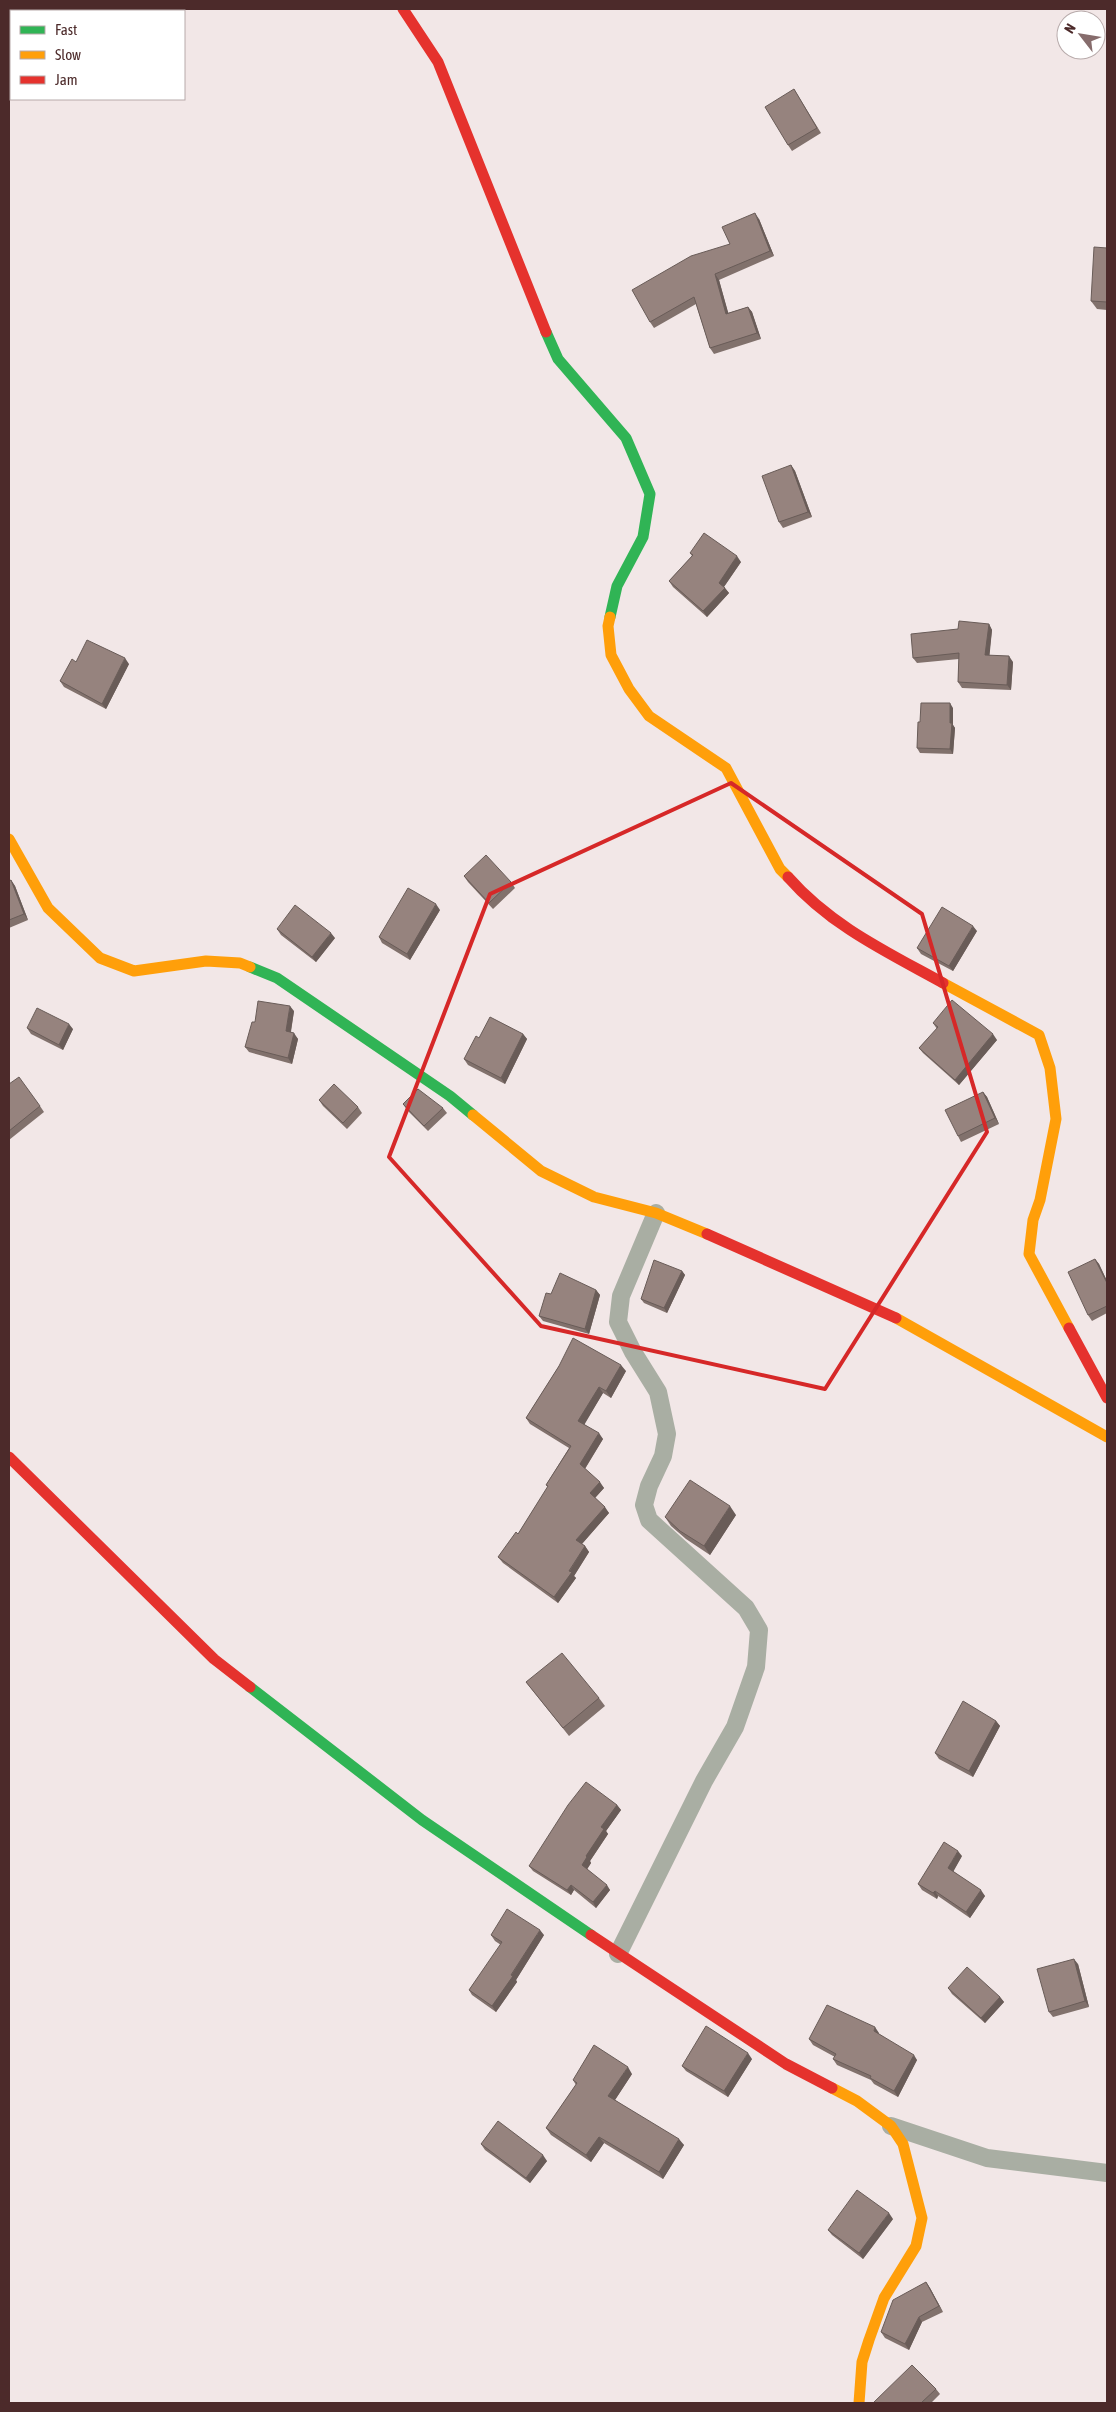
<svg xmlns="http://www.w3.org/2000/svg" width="1116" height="2412" viewBox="0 0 1116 2412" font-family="'Asap Condensed',sans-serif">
	<rect width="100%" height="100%" fill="#f2e7e7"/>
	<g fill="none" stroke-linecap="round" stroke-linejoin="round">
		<path stroke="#a9aea3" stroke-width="18" d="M618,1954L704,1781L735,1727L756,1667L759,1630L746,1608L649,1520L644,1505L649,1486L663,1456L667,1434L658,1392L633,1352L618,1322L621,1296L656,1213
			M891,2126L987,2158L1107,2173"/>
		<path stroke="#30b455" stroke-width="11" d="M546,332L558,359L626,438L650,494L643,537L617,586L610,617
			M250,967L277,978L450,1096L473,1115
			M250,1687L422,1820L591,1935"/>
		<path stroke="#ff9f0a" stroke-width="11" d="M610,617L608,626L611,655L629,689L649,716L726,768L780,869L788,877
			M9,839L48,908L100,958L134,971L206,961L240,963L250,967
			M943,983L1039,1035L1050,1068L1056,1119L1040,1200L1033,1220L1029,1254L1069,1328
			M473,1115L541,1171L594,1197L656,1213L707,1234
			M896,1318L1107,1437
			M832,2088L857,2101L891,2126L903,2144L922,2218L916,2246L884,2298L869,2340L862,2362L859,2403"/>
		<path stroke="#e5322d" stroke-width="11" d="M403,9L438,62L546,332
			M788,877C831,926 887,952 943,983
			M707,1234L896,1318
			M1069,1328L1107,1398
			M9,1457L214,1659L250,1687
			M591,1935L786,2064L832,2088"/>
	</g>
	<path fill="#81716c" d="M794,89L821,133L792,151L788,145Z
		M759,219L774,256L719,280L728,313L748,307L752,312L761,339L714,354L710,348L696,304L654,328L650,322L730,244Z
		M1107,248V310L1097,309L1091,301Z
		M791,465L795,471L812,517L783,528L779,522Z
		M690,553L741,562L724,587L729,593L707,617L673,587L669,581L692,556Z
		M989,624L992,630L989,655L1013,662L1011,690L962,688L958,682L959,659L917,663L913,658L958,629Z
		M76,662L129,664L106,709L64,687L60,681Z
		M953,708V725L955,728L953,754L920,753L917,748L920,722Z
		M464,876L511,882L515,888L493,909L468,882Z
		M11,880L15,886L28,920L9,928V881Z
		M440,910L410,960L382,943L379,937Z
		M277,929L335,938L316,962L281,935Z
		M977,931L953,971L921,954L917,948Z
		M294,1011L291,1032L298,1039L292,1064L249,1052L245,1047L255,1022Z
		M933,1023L997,1040L959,1085L923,1053L919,1048L937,1029Z
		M27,1028L73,1029L63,1050L31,1034Z
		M523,1034L527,1039L505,1084L468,1065L464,1059L479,1038Z
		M9,1084L40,1106L44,1112L9,1140Z
		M983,1092L987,1097L999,1124L961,1142L958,1136Z
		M319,1100L358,1107L362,1113L347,1129L323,1106Z
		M403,1104L443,1108L447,1113L428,1131L407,1110Z
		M1095,1259L1099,1264L1107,1281V1313L1092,1321L1088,1315Z
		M682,1271L685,1275L667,1313L644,1303L641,1299Z
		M596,1290L600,1295L589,1334L543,1321L539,1316L551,1294Z
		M559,1366L626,1371L611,1398L603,1393L584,1424L603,1439L585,1469L604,1488L595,1498L609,1513L582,1544L585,1546L589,1552L574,1576L576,1578L558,1603L503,1563L498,1557L518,1534L548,1487L546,1485L569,1448L530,1424L526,1418Z
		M736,1515L710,1555L686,1539L671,1526L665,1517Z
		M526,1682L599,1698L605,1706L569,1736Z
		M996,1721L1000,1726L973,1777L939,1759L935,1753Z
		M617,1805L621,1810L606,1831L608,1834L590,1861L591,1863L587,1869L610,1890L596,1908L574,1890L571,1895L533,1871L529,1866Z
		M962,1856L953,1871L985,1896L970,1918L938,1896L937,1899L922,1890L918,1884Z
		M491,1935H544L516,1980L517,1982L496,2012L472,1995L469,1990L501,1945L495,1941Z
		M1078,1964L1089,2007L1053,2017L1049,2012Z
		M948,1988L1000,1997L1004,2002L985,2023L952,1994Z
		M879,2033V2034L917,2060L898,2097L874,2084L871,2080L837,2065L833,2059L835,2057L813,2045L809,2039Z
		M752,2059L728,2097L686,2071L682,2066Z
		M632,2074L615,2100L684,2145L663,2179L604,2143L591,2162L551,2135L546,2128L576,2085L573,2080Z
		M481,2144L547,2161L530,2183L485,2150Z
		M893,2219L863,2259L832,2235L828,2230Z
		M926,2282L930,2288L943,2312L922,2322L909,2350L885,2338L881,2332Z
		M936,2389L940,2394L931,2403H873Z"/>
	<path fill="#695c58" d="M755,213L759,219L774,256L770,251Z
		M715,274L719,280L730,319L726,314Z
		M748,307L752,312L761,339L757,333Z
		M791,465L795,471L812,517L808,512Z
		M737,556L741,562L723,588L719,583Z
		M725,588L729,593L707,617L703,611Z
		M989,624L992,630L989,661L985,655Z
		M1009,656L1013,662L1011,690L1007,685Z
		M125,658L129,664L106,709L102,704Z
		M950,703L953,708V725L955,728L953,754L950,749Z
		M11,880L15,886L28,920L24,914Z
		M436,904L440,910L410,960L407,954Z
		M973,926L977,931L953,971L949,966Z
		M331,933L335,938L316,962L312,957Z
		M290,1006L294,1011L290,1036L286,1031Z
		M69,1024L73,1029L63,1050L59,1045Z
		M294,1033L298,1039L292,1064L288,1058Z
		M523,1034L527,1039L505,1084L501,1078Z
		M993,1034L997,1040L959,1085L955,1080Z
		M983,1092L987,1097L999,1124L995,1118Z
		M1095,1259L1099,1264L1107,1281V1283Z
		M682,1271L685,1275L667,1313L664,1308Z
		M596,1290L600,1295L589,1334L585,1329Z
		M621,1365L626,1371L611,1398L606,1391Z
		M599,1387L603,1393L583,1427L578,1421Z
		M599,1433L603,1439L584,1470L580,1464Z
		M600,1482L604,1488L594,1499L590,1493Z
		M730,1506L736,1515L710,1555L704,1546Z
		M605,1507L609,1513L580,1546L576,1540Z
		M585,1546L589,1552L574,1576L576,1578L558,1603L554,1597Z
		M996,1721L1000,1726L973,1777L969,1771Z
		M617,1805L621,1810L606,1831L608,1834L590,1861L591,1863L586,1871L582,1865L586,1856L601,1827Z
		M958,1851L962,1856L952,1874L948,1868Z
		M571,1885L574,1890L571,1895L567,1890Z
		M607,1885L610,1890L596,1908L593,1902Z
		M981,1890L985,1896L970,1918L966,1912Z
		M935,1891L938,1896L937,1899L933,1893Z
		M540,1930L544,1935L516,1980L517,1982L496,2012L492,2006Z
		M1074,1959L1078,1964L1089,2007L1085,2001Z
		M1000,1997L1004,2002L985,2023L981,2018Z
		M875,2027L879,2033L877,2036L874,2031Z
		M748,2053L752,2059L728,2097L724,2091Z
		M914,2055L917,2060L898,2097L894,2091Z
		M628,2067L632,2074L613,2103L608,2096Z
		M599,2137L604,2143L591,2162L586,2155Z
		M679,2139L684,2145L663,2179L659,2172Z
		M543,2155L547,2161L530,2183L526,2178Z
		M889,2213L893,2219L863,2259L859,2253Z
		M926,2282L930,2288L943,2312L939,2306Z
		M919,2317L922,2322L909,2350L905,2344Z"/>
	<path fill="#96837e" stroke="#695c58" d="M794,89L817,128L788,145L765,107Z
		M755,213L770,251L715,274L726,314L748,307L757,333L710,348L694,297L650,322L632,290L691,256L730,244L722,227Z
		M1094,247L1107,248V302L1091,301Z
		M791,465L808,512L779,522L762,476Z
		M704,533L737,556L719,583L725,588L703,611L669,581L693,555L690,553Z
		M959,621L989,624L985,655L1009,656L1007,685L958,682L959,653L913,658L911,634L958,629Z
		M87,640L125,658L102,704L60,681L72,659L76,662Z
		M921,703H950V723H952L950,749L917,748L918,722H920Z
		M486,855L511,882L489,903L464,876Z
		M11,880L24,914L9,920V881Z
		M408,888L436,904L407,954L379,937Z
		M295,905L331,933L312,957L277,929Z
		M942,907L973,926L949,966L917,948Z
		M952,1000L993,1034L955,1080L919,1048L938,1027L933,1023Z
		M258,1001L290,1006L286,1031L294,1033L288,1058L245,1047L252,1022H255Z
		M37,1008L69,1024L59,1045L27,1028Z
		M490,1017L523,1034L501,1078L464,1059L476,1036L479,1038Z
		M19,1077L40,1106L9,1131V1084Z
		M334,1084L358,1107L343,1123L319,1100Z
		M418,1089L443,1108L424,1126L403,1104Z
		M983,1092L995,1118L958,1136L945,1110Z
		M1095,1259L1107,1283V1306L1088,1315L1068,1272Z
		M654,1260L682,1271L664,1308L641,1299Z
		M560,1273L596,1290L585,1329L539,1316L546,1293L551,1294Z
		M573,1338L621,1365L606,1391L599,1387L578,1421L599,1433L580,1464L600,1482L590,1493L605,1507L576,1540L585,1546L569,1571L572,1572L554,1597L498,1557L516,1532L518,1534L548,1486L546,1485L571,1446L526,1418L559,1366Z
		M690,1480L730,1506L704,1546L680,1531L665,1517Z
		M562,1653L599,1698L563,1728L526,1682Z
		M963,1701L996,1721L969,1771L935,1753Z
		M586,1782L617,1805L601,1827L604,1829L586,1856L587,1857L582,1865L607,1885L593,1902L571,1885L567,1890L529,1866L568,1805Z
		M944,1842L958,1851L948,1868L981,1890L966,1912L935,1891L933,1893L918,1884Z
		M507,1909L540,1930L511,1975L513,1976L492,2006L469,1990L502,1942L491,1935Z
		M1074,1959L1085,2001L1049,2012L1037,1969Z
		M967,1967L1000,1997L981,2018L948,1988Z
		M827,2005L875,2027L874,2031L914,2055L894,2091L870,2078L871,2076L833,2059L836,2054L809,2039Z
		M706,2026L748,2053L724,2091L682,2066Z
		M594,2045L628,2067L608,2096L679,2139L659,2172L599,2137L586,2155L546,2128L577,2083L573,2080Z
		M498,2121L543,2155L526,2178L481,2144Z
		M857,2190L889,2213L859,2253L828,2230Z
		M926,2282L939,2306L919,2317L905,2344L881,2332L893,2300Z
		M912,2365L936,2389L921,2403H873Z"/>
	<path fill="none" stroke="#d62828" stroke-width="4" stroke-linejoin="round" d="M731,783L922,914L987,1132L825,1389L541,1326L389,1157L490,894Z"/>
	<rect width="1116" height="2412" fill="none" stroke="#4c2a2a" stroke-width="20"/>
	<rect x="10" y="10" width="175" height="90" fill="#ffffff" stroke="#b7aaaa"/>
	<rect x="20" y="26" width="25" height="8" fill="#30b455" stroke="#b7aaaa"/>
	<text x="55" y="35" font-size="15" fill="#4c2a2a">Fast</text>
	<rect x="20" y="51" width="25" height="8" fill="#ff9f0a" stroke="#b7aaaa"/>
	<text x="55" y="60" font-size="15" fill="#4c2a2a">Slow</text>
	<rect x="20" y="76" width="25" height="8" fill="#e5322d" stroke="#b7aaaa"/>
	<text x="55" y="85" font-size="15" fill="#4c2a2a">Jam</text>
	<g transform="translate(1081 35) rotate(301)"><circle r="24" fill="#ffffff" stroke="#b7aaaa"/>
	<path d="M0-4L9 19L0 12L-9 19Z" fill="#866c6c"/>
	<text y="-8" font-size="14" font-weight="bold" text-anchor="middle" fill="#4c2a2a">N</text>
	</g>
</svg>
